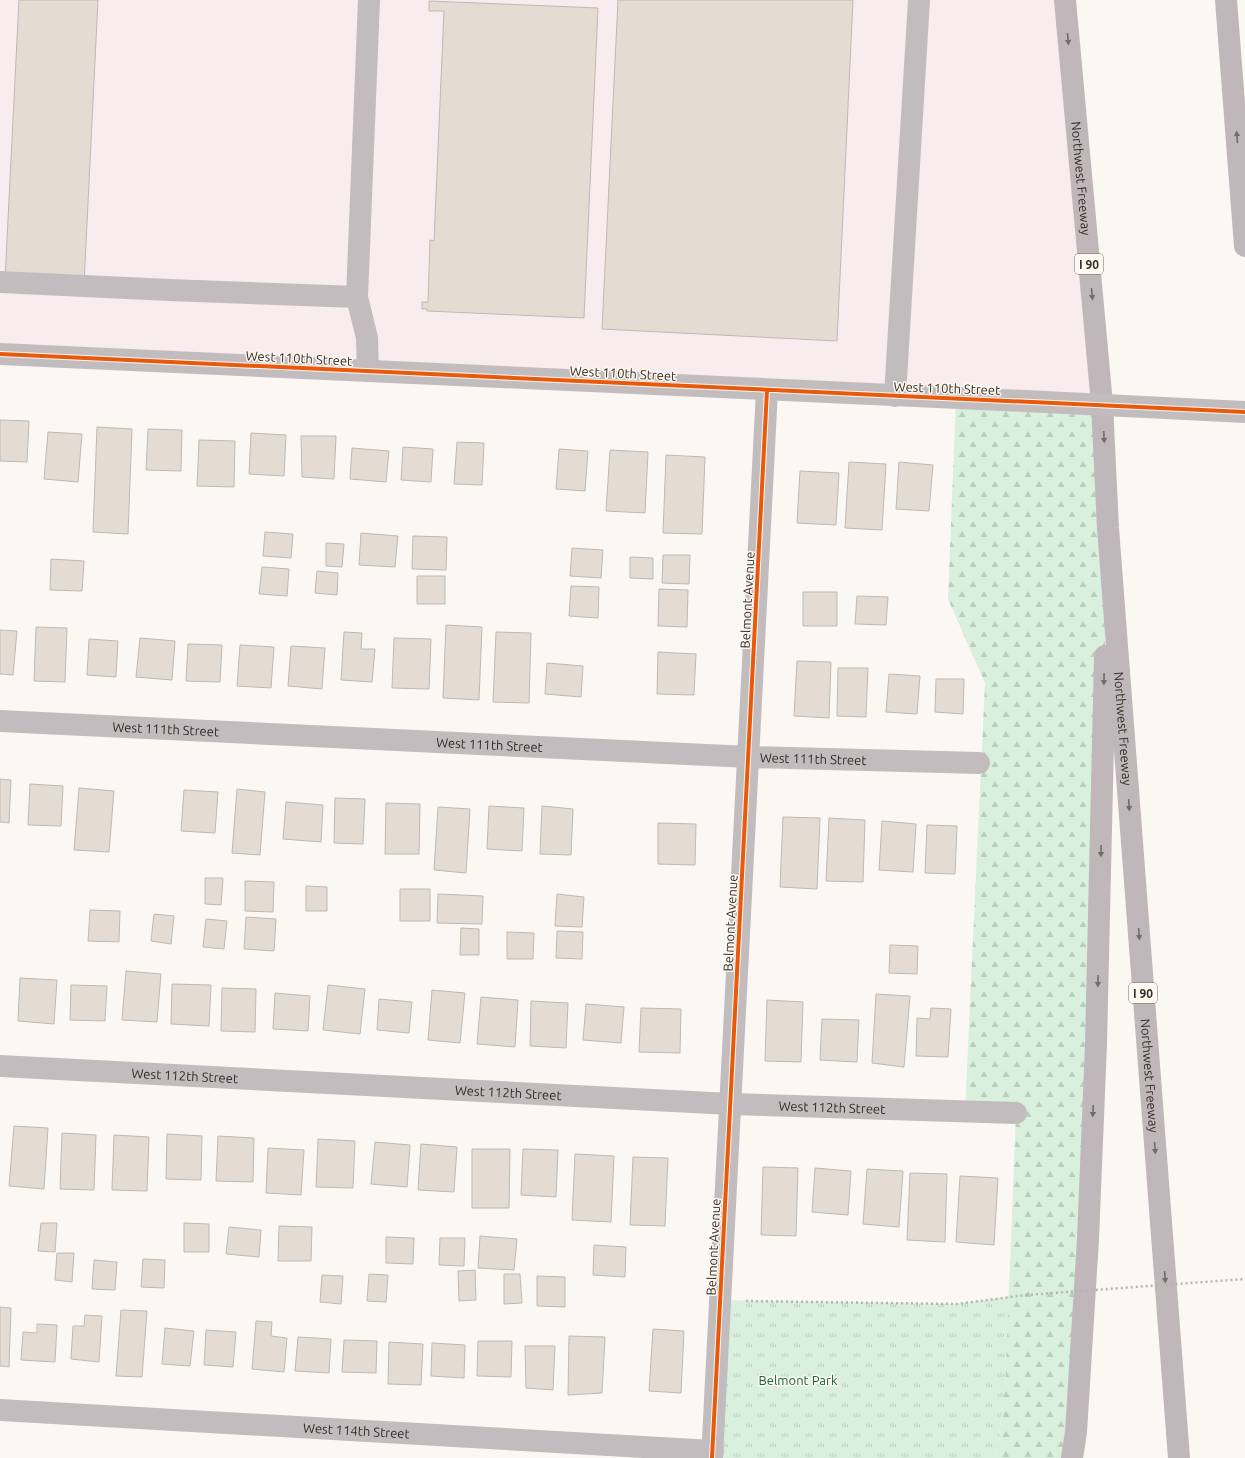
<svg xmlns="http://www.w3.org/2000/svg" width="1245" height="1458" viewBox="0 0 1245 1458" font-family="Ubuntu,sans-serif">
	<defs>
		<pattern id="grass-tufts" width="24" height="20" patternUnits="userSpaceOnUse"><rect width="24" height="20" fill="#d8f0dd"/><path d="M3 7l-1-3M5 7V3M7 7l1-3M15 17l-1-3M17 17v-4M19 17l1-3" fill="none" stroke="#bacebe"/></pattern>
		<pattern id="forest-firs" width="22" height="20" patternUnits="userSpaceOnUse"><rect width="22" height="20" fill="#d8f0dd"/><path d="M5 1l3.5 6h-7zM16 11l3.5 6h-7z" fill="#bacebe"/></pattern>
	</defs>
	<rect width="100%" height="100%" fill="#fbf8f4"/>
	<path fill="#f8ecee" d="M0,0H1062L1102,404L0,354Z"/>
	<path fill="url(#grass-tufts)" d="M1009,1297L1005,1389L996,1458H712L721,1300L957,1304Z"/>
	<path fill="url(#forest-firs)" d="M956,398L1102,404L1108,528L1096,1044L1072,1458H996L1005,1389L1016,1113L965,1111L985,683L948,599Z"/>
	<path fill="#e4dcd3" stroke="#bdb9b4" d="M19,0H98L84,284L5,280Z
		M618,0H853L837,341L602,329Z
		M429,1L598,8L584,318L427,311V309H422V302H428L430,240L434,241L444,11H429Z
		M0,420L29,421L27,462L0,461Z
		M97,427L132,429L128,534L93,532Z
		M148,429L182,430L181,471L146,470Z
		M48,432L82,434L78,482L44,479Z
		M251,433L286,435L284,476L249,474Z
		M301,436H336L334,479L302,477Z
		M199,440L235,441L234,487L197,486Z
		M457,442L484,443L482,485L454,484Z
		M403,447L433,449L431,482L401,480Z
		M352,448L389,451L386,482L350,479Z
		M559,449L588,451L585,491L556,489Z
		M610,450L648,452L645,513L606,511Z
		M666,455L705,457L702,534L663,533Z
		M849,462L886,464L882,530L845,528Z
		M899,462L933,465L929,511L896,509Z
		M800,471L839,473L836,525L797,523Z
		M265,532L293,534L291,558L263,556Z
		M361,533L398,536L395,567L359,565Z
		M413,536L447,537L446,570L412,569Z
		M326,543L344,544L342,567L326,566Z
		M572,548L603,550L601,578L570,576Z
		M663,555H690L689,584L662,583Z
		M630,557L653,558V579L630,578Z
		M51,559L84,561L82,591L50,590Z
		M262,567L289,569L287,596L259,594Z
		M317,571L338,573L337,595L315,593Z
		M417,576H445V604H417Z
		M571,586L599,587L598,618L569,616Z
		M659,589L688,590L687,627L658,626Z
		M803,592H837V626H803Z
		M857,596L888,597L886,625L855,624Z
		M446,625L482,627L479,700L443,698Z
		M36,627L67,628L65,682L34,681Z
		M0,630L17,631L13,675L0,674Z
		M344,632L362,633L361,649H375L372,682L341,680Z
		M496,632L531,633L529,703L493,702Z
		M140,638L175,641L172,680L136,677Z
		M394,638L431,639L429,689L392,688Z
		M89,639L118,641L116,677L87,675Z
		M188,644L222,645L220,682L186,681Z
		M240,645L274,647L271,688L237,686Z
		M291,646L325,648L322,689L288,686Z
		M658,652L696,654L694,695L657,694Z
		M797,661L831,662L829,718L794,716Z
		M547,663L583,666L581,697L545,694Z
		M838,668H868L866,717L837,716Z
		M889,674L920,676L917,714L886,712Z
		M936,679H964L963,714L935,712Z
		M0,779L11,780L9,823L0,822Z
		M30,784L63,786L61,826L28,825Z
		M79,788L114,791L109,852L74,850Z
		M237,789L265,792L260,855L232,853Z
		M184,790L218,792L215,833L181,831Z
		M335,798L365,799L363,844L334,843Z
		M286,802L323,805L321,842L283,839Z
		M386,803L420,804L419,854H385Z
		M489,806L524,808L522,851L487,849Z
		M542,806L573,809L571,855L540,854Z
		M438,807L470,809L466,873L434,870Z
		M783,817L820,818L817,889L780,887Z
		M829,818L865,820L863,882L826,881Z
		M882,821L916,824L913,872L879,870Z
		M658,823L696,824L695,865L658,864Z
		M927,825L957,826L955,874L925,873Z
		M205,878H223L221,905L205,904Z
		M245,881L274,882L273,912L245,911Z
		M306,886L327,887V911H306Z
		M400,889H430V921H400Z
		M438,894L483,896L482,924L437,923Z
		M557,894L584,897L582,927L555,926Z
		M90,910L120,911L119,942L88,941Z
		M154,914L174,916L171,944L151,941Z
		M246,917L276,919L274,951L244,949Z
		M206,919L227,921L224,949L203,947Z
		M461,928L479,929V955H460Z
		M557,931L583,932L582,959L556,958Z
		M507,932L534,933L533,959H507Z
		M890,945L918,946L917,974L889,973Z
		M126,971L161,974L157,1022L122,1020Z
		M20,978L57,980L54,1024L18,1021Z
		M172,984L211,985L209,1026L171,1024Z
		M71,985L107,986L105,1021L70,1020Z
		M328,985L365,989L360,1034L323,1030Z
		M222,988L256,989L255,1032L221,1031Z
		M432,990L465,993L460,1043L428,1040Z
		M275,993L310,996L308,1031L273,1029Z
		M876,994L910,996L904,1067L872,1063Z
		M481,997L518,1000L515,1047L477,1044Z
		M379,999L412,1002L409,1033L377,1030Z
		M767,1000L803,1002L801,1062L765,1061Z
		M531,1001L568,1003L566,1048L530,1046Z
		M586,1004L624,1007L621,1043L583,1040Z
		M641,1008L681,1009L680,1053L639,1052Z
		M931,1008L951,1009L948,1057L916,1056L917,1018L930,1019Z
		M822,1019L859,1020L857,1062L820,1060Z
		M14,1126L48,1128L44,1189L9,1186Z
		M62,1133L96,1135L94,1190L60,1189Z
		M167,1134L202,1136L201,1180L166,1179Z
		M114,1135L149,1137L147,1191L112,1190Z
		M218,1136L254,1138L253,1182L216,1181Z
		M318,1139L355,1141L353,1188L316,1187Z
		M375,1142L410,1145L407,1187L371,1184Z
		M421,1144L457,1147L454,1192L418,1190Z
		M268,1148L304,1150L301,1195L266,1193Z
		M472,1149H510L509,1208H472Z
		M523,1149L558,1150L556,1197L521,1195Z
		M575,1154L614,1156L611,1222L572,1220Z
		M633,1157L668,1158L665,1226L630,1225Z
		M763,1167L798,1168L796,1236L761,1235Z
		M815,1168L851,1171L848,1215L812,1212Z
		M867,1169L903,1171L899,1227L863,1224Z
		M910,1173L947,1174L945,1242L907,1240Z
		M960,1176L998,1178L994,1245L956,1242Z
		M41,1223H57L55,1252L38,1251Z
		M184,1223L209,1224V1252H184Z
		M279,1226L312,1227L311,1261H278Z
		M229,1227L261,1230L259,1257L226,1254Z
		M480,1236L517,1239L514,1270L478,1268Z
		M386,1237L414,1238L413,1264L386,1263Z
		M440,1238H465L464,1266L439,1265Z
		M594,1245L626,1247L625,1277L593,1275Z
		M57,1253H74L72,1282L55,1280Z
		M143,1259L165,1260L164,1288L141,1287Z
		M94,1260L117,1262L115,1290L92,1289Z
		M475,1270L476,1300L459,1301L458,1271Z
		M369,1274L388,1275L386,1302L367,1301Z
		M504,1274H520L522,1303L504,1304Z
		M322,1275L343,1276L341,1304L320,1302Z
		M537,1276L565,1277V1307L537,1306Z
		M0,1307L11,1308L9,1367L0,1366Z
		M121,1310L147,1311L142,1377L116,1376Z
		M85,1315L102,1316L99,1362L71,1359L73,1326H84Z
		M256,1321L272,1322L271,1336L287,1338L284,1372L252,1369Z
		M37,1324L57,1325L55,1362L21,1360L23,1332L37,1333Z
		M165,1328L194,1331L190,1366L162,1364Z
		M653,1329L684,1331L681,1393L649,1391Z
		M206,1330L236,1332L233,1367L204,1365Z
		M569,1336L605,1337L602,1393L568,1395Z
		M298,1337L331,1339L329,1373L295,1371Z
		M344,1340L377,1341L376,1373L342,1372Z
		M478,1341H512L511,1377L477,1376Z
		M389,1342L423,1344L421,1385L388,1384Z
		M432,1343L465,1345L464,1378L431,1376Z
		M525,1346H555L553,1390L526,1388Z"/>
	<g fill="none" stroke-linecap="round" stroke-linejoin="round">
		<path stroke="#b7b2b3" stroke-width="2.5" stroke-dasharray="2 3" stroke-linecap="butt" d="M746,1301L957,1304L1026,1295"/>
		<g stroke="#c2bcbe" stroke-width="22">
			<path d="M0,282L169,290L357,297L369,0"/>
			<path d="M357,297L367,338L368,371"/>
			<path d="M0,354L1025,401"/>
			<path d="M895,396L919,0"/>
			<path id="s1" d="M0,721L749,757L979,763"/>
			<path id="s2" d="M0,1066L731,1104L1016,1113"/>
			<path id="s3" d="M0,1410L713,1451"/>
			<path d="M712,1458L767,390"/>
		</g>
		<g stroke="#c0b7ba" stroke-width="22">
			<path id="s4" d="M1065,0L1102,404L1108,528L1179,1458"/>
			<path d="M1226,0L1245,246"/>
			<path d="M1072,1458L1076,1432L1088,1239L1096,1044L1105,656"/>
		</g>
		<path stroke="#b7b2b3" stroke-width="2.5" stroke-dasharray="2 3" stroke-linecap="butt" d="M1026,1295L1245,1279"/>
		<path stroke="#c2bcbe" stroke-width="22" d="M1025,401L1245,412"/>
		<defs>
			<path id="cycleway" d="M0,354L1245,412
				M712,1458L767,390"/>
		</defs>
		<use href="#cycleway" stroke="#fef8f1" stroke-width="6"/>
		<use href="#cycleway" stroke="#e8590c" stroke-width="4"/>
	</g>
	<defs><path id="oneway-solid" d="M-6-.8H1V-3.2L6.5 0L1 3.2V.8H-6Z"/></defs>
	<g fill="#726b69">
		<use href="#oneway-solid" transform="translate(1068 39) rotate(85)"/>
		<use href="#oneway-solid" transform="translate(1237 137) rotate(-94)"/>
		<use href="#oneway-solid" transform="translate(1092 294) rotate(85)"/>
		<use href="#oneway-solid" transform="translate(1104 437) rotate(87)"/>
		<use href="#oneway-solid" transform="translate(1104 679) rotate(91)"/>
		<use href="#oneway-solid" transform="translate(1129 805) rotate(86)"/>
		<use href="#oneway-solid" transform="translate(1101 851) rotate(91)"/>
		<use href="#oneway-solid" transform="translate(1139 934) rotate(86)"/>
		<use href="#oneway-solid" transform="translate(1098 981) rotate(91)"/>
		<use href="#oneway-solid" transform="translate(1093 1111) rotate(92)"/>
		<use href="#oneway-solid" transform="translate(1155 1148) rotate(86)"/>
		<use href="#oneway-solid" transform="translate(1165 1277) rotate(86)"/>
	</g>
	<g text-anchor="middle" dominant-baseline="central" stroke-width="3" stroke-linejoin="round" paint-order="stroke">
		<g fill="#fef8f1" stroke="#706a64" stroke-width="1">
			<rect x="1075" y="254" width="28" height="20" rx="3"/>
			<rect x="1129" y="983" width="28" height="20" rx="3"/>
		</g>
		<g font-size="12" font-weight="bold" fill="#332d27">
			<text x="1089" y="264">I 90</text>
			<text x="1143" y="993">I 90</text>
		</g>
		<g font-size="13" fill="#332d27" stroke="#fef8f1">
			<text stroke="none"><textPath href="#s4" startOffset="179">Northwest Freeway</textPath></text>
			<text transform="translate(299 358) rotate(3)">West 110th Street</text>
			<text transform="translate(623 373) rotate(3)">West 110th Street</text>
			<text transform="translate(947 388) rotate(2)">West 110th Street</text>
			<text transform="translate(747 600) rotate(-87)">Belmont Avenue</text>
			<text stroke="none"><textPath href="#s1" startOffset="166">West 111th Street</textPath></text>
			<text stroke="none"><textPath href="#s4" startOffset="731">Northwest Freeway</textPath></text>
			<text stroke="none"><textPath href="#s1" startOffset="490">West 111th Street</textPath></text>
			<text stroke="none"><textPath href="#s1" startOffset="814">West 111th Street</textPath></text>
			<text transform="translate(730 923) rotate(-87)">Belmont Avenue</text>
			<text stroke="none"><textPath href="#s2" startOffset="185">West 112th Street</textPath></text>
			<text stroke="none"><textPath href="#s4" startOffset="1079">Northwest Freeway</textPath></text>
			<text stroke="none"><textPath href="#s2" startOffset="509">West 112th Street</textPath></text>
			<text stroke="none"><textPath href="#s2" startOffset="833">West 112th Street</textPath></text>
			<text transform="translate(713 1247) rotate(-87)">Belmont Avenue</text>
			<text stroke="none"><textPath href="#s3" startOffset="357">West 114th Street</textPath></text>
		</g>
		<g font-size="13" fill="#18623a" stroke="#fef8f1">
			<text x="798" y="1380">Belmont Park</text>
		</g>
	</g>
</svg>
